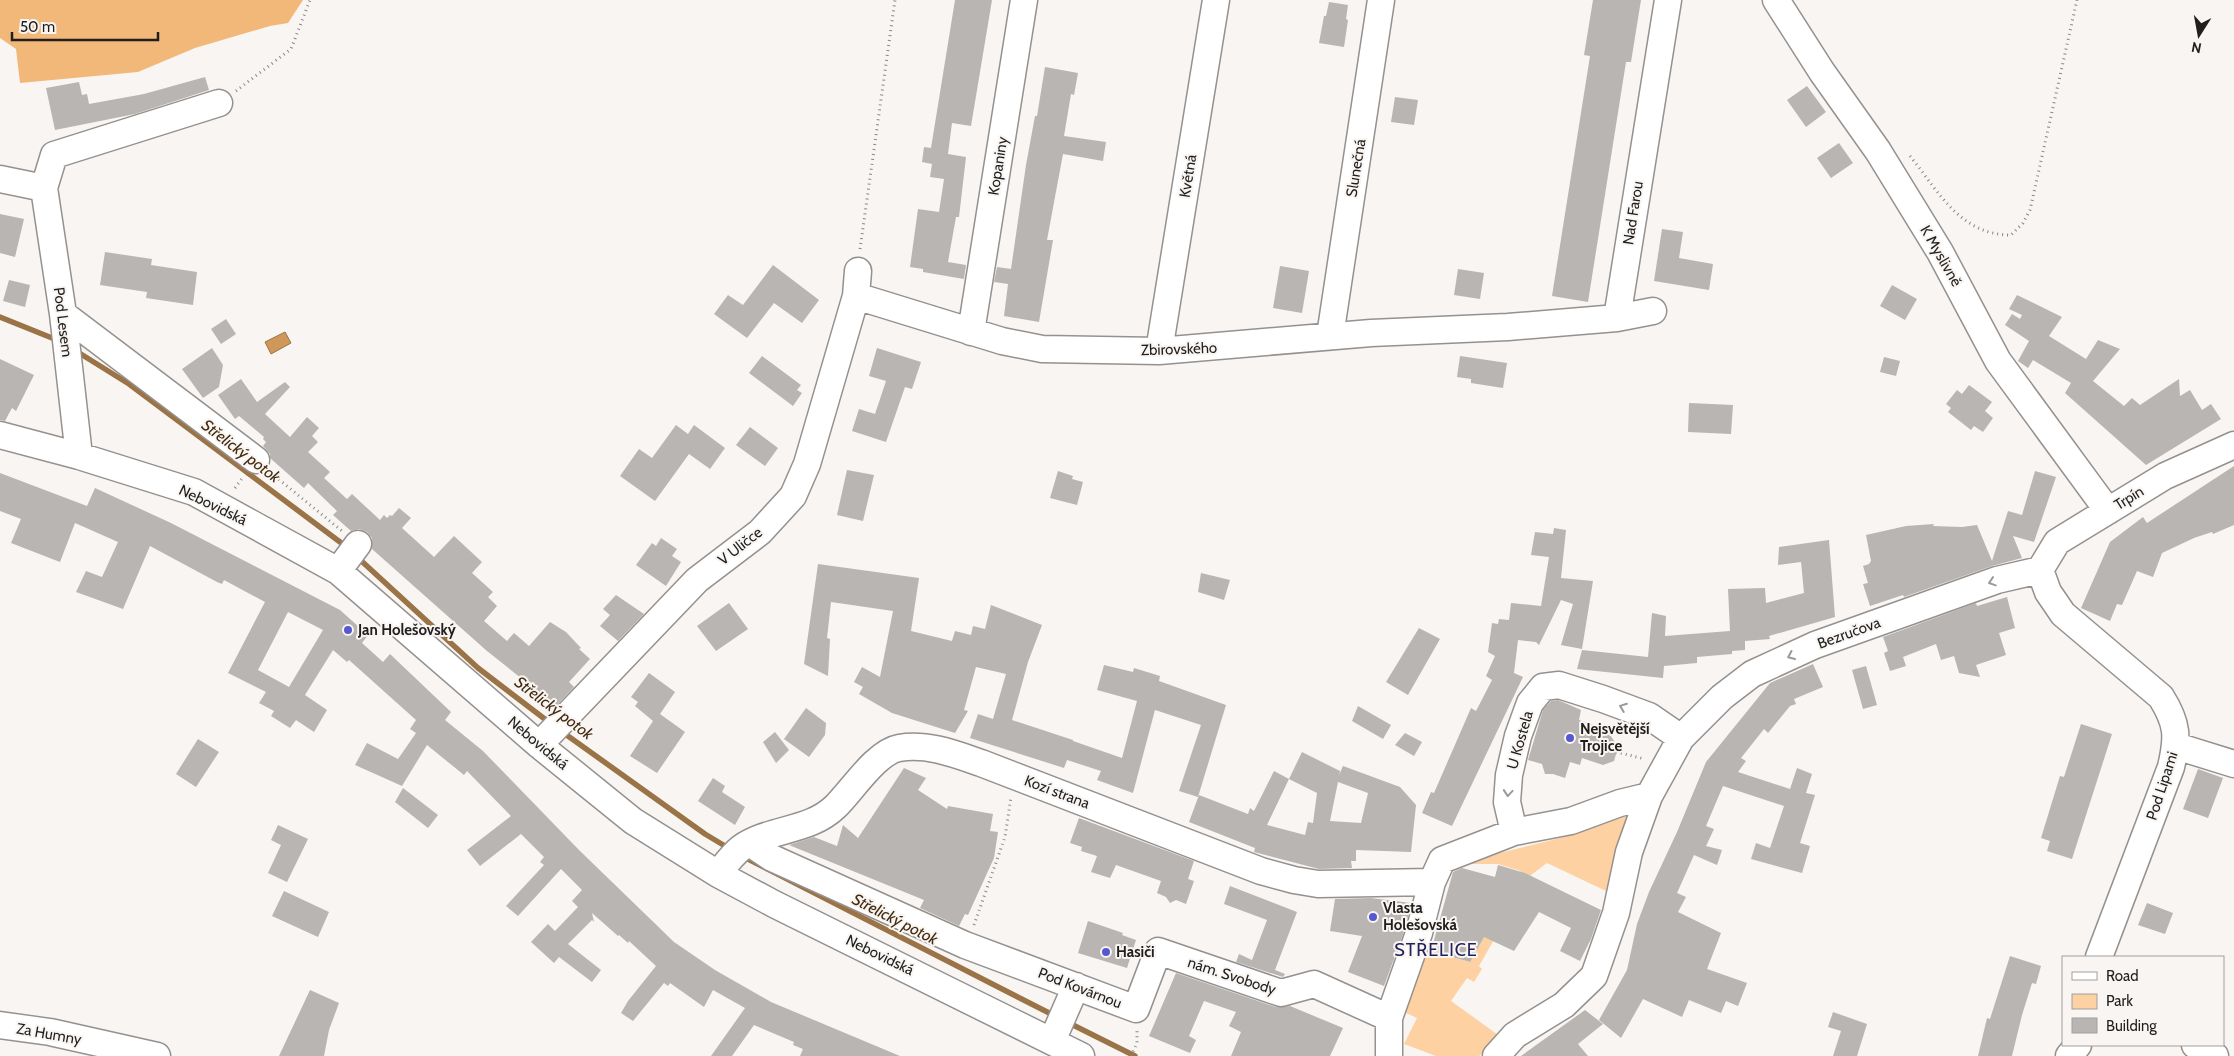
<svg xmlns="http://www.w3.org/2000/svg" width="2234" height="1056" viewBox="0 0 2234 1056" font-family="Cabin,sans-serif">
	<rect width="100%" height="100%" fill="#f8f5f2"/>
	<path fill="#fed1a2" d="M1627,816L1606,891L1547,863L1531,875L1479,966L1482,969L1474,982L1467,978L1451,1001L1501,1037L1479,1056H1436L1404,1044L1417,1018L1404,1012L1425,949L1469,962L1521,871L1498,864H1455L1568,836Z"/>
	<path fill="#f2b879" d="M0,0H303L288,23L270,26L195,48L138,72L20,83L16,49L0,38Z"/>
	<path fill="#cf9759" stroke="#9a7347" d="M285,332L291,343L271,354L265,342Z"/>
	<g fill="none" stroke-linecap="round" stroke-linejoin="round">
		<path stroke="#9a7347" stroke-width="5.5" d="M0,317L57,340
			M76,351L129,384L348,548
			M356,556L478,668L550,723
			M561,731L705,834L730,849
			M742,856L1057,1017
			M1067,1022L1135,1056"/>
	</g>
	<path fill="#b8b5b3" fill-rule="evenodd" d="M955,0H992L971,126L952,123L948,154L966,157L959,217H956L948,262L966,265L964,279L923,272V269L910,267L918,209L939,212L944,179L930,177L932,164L922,162L924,147L931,148Z
		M1593,0H1641L1631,62H1626L1588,302L1552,296L1590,56L1584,55Z
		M1329,2L1348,5L1346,19L1348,20L1344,47L1319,43L1324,16H1326Z
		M1045,67L1078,73L1074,95L1071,94L1064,136L1106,142L1103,161L1063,154L1047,240H1053L1039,322L1004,316L1008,284L994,282L997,267L1011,269L1026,165L1035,116H1037Z
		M205,77L209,90L135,114L55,130L46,88L79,82L82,95L87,94L89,104L144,94Z
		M1807,86L1826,112L1806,127L1787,100Z
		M1395,97L1418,100L1414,125L1391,122Z
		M1839,143L1853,163L1831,178L1817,158Z
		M0,214L24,219L15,257L0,253Z
		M1662,229L1683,232L1679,258L1713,264L1709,290L1654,281Z
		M105,252L152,259L151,265L197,272L193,305L146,298L147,292L100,285Z
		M773,265L819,300L802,323L774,303L747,338L714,314L728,295L743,305Z
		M1280,266L1309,271L1302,313L1273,308Z
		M1458,269L1484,273L1480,299L1454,295Z
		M9,280L30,285L25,307L3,301Z
		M1892,285L1917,299L1905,320L1880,306Z
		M2017,295L2062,317L2049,336L2086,359L2098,340L2120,349L2093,381L2124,406L2132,398L2140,405L2179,379L2180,396L2190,390L2202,410L2211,404L2221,419L2146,465L2065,393L2071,383L2033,360L2028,368L2018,361L2029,341L2005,325L2012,314L2020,319L2022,315L2009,309Z
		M226,319L236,334L221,344L211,329Z
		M212,348L223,365L219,387L203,398L182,369Z
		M877,348L921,362L912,389L905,387L886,442L852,431L859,409L875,414L886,381L869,376Z
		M762,356L801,385L797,390L802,393L793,406L749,373Z
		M1460,356L1507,363L1503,388L1471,383V379L1457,377Z
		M1884,357L1900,361L1896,376L1880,372Z
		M0,359L34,375L16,411L12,408L5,421L0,420Z
		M241,379L257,402L285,382L290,387L265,414L290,437L307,417L319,428L312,436L318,442L308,452L330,472L324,478L347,499L352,494L380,520L384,515L387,518L390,515L392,516L399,508L411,518L402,528L434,557L454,536L482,562L472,573L493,592L488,597L497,606L484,621L507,641L514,633L529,646L550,622L566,632L581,648L579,649L590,659L569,682L574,687L556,706L487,651L372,549V538L367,532L359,529L351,531L333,515L337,511L308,483L304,488L270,458V454L263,446L266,442L263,439L264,437L239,416L235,419L218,395Z
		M1969,385L1992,402L1985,411L1993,418L1983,432L1974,426L1971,430L1948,412L1951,408L1946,404L1957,390L1962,394Z
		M1689,403L1733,405L1731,434L1688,432Z
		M676,425L688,434L694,425L725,448L710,469L689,454L655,501L620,476L639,449L652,458Z
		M750,427L778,448L765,466L736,445Z
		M2234,466V525L2213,534L2212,532L2194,538L2162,553L2153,577L2137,571L2122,605L2117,604L2110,621L2081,608L2110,542L2143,517L2147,523Z
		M847,470L874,475L863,521L837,515Z
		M1058,471L1073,476L1072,479L1083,482L1077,505L1050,498Z
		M2035,471L2056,477L2034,542L2013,536L2022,558L1992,566L1904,597L1903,595L1870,606L1863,584L1868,583L1863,566L1869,564L1871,561L1866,535L1906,526L1934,524L1933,526L1962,527L1977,525L1992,561L2008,511L2022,515Z
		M0,473L87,506L95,488L171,523L340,610L368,635L362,643L383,662L390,654L451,712L445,720L483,751L579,850L674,942L715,970L771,1002L900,1056H800L803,1049L793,1045L794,1042L754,1025L732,1056H711L745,1008L713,990L704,1007L670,983L668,986L664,983L633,1021L621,1013L628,1001L656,966L629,941L628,943L619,935L618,936L592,913L594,922L592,920L568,944L601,970L592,982L559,957L554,963L531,942L548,924L555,931L578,907L572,901L582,890L561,869L518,916L506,906L544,865L540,862L544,857L521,834L480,866L467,850L511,816L467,771L464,775L427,745L402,786L355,765L367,743L398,759L416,733L410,729L416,720L349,660L347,662L333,650L305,695L327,710L314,732L296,720L290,728L271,716L274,711L259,703L266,692L228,673L265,602L224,580L222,584L217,582L150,546L123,609L76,592L86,571L102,577L118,542L75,523L60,562L11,543L21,519L0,511ZM288,612L323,630L289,687L258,670Z
		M1554,528L1566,530L1561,578L1593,581L1582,649L1561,645L1573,604L1561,600L1539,645L1536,642L1518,640L1514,673L1523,677L1452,826L1422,813L1431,792L1434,793L1471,708L1476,711L1492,680L1486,676L1495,656L1488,652L1492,623L1498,624L1499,619L1509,620L1511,603L1541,606L1549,557L1531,555L1535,532L1553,534Z
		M661,538L677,549L672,556L681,562L666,586L636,565L652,543L656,546Z
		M1829,540L1835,617L1769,636L1770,639L1745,641V650L1732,651V654L1697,657V663L1664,666L1663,678L1577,669L1582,650L1648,657L1652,613L1666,616L1665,636L1730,631L1728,589L1765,588L1766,603L1804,593L1801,562L1778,565L1779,547Z
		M818,564L919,578L911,631L952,641L955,631L971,635L973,626L985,629L991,605L1042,625L1028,662L1012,720L1073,740V741L1122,758L1137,701L1097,690L1104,665L1133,672L1134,668L1160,676L1159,681L1226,705L1198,797L1179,791L1201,725L1155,710L1133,793L1097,780L1101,771L1067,760L1064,768L970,738L978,714L993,719L1006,674L976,667L964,710L968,711L955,733L892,713L859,694L863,687L854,682L862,667L880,677L893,611L831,602L827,638L830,639L828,676L804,664Z
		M1201,573L1230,580L1224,600L1198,592Z
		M616,595L644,614L618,641L600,626L610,615L603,609Z
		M2007,597L2015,628L1999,633L2006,655L1976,665L1980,677L1959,673L1954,656L1941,660L1936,644L1903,657L1906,666L1890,671L1884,653L1888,651L1883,637L1976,603L1977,606Z
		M729,603L748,629L716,651L697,626Z
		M1419,628L1440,639L1408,695L1386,682Z
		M1813,664L1823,687L1794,699L1796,704L1790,706L1768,733L1764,729L1741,758L1746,761L1738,772L1790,789L1797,768L1812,774L1806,793L1815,795L1800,843L1810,846L1802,873L1751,859L1756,843L1770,848L1784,806L1723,786L1706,826L1714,829L1706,846L1722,850L1717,865L1694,855L1677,893L1686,897L1678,912L1721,933L1707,969L1747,983L1738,1006L1726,1001L1721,1013L1689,1000L1682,1017L1643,999L1621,1038L1599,1020L1627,970L1637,924L1649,892L1677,832L1706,762L1770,683Z
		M1866,666L1877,705L1863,709L1852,670Z
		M649,673L675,692L660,714L685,732L657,773L630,756L653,721L635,706L638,702L631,697Z
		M1558,700L1581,710L1579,720L1599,727L1598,731L1610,735L1615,742L1619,744L1614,761L1603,765L1582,758L1580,765L1570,762L1565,778L1553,774H1545L1542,764L1528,760L1543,710L1551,701Z
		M1358,706L1391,725L1383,739L1352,721Z
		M806,708L826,723L825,735L809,757L784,739Z
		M2081,724L2112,734L2072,859L2047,851L2050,841L2041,838L2060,776L2064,777Z
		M775,732L789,750L776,763L763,742Z
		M1405,733L1422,742L1414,756L1395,745Z
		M198,739L219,752L196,787L176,774Z
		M1302,752L1340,771L1339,775L1343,766L1400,787L1416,805L1411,852L1356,850V861H1351L1352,868L1319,869L1254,852L1255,848L1189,822L1199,795L1248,814L1250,808L1254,811L1274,771L1289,779ZM1289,779L1317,793L1313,823L1308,822L1305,835L1267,825ZM1338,782L1368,793L1361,823L1330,821Z
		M904,768L926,778L918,790L947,809L948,806L993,814L990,831L998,832L994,858L968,915L965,914L959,926L920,908L924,900L789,845L814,837L837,846L843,825L858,838Z
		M2198,769L2223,778L2208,818L2183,809Z
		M713,778L725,786L722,792L745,807L735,825L698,801Z
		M403,788L438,815L428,828L395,802Z
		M1079,818L1194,861L1188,879L1194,881L1186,904L1176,900L1170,903L1166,897L1157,893L1161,881L1116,865L1110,878L1091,872L1097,856L1081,851L1082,847L1070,843Z
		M278,825L308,839L287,882L268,873L281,845L271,840Z
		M1498,865L1525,873L1601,910L1591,939L1580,961L1560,951L1571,928L1539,912L1514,951L1484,937L1470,962L1431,951L1453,872L1462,868L1495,877Z
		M1230,886L1297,912L1275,970L1285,974L1283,977L1236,962L1239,954L1252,960L1267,920L1224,904Z
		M284,891L329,912L318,937L272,916Z
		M1371,898L1411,903L1405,929L1384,986L1348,972L1362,936L1330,931L1335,899Z
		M2147,903L2173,913L2165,934L2138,925Z
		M1088,921L1123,933L1122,935L1136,940L1127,968L1078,953Z
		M2010,956L2041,966L2036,984L2032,983L2022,1015L2012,1056H1978L1987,1018L1990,1019Z
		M1176,973L1276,1007L1290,1006L1343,1028L1330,1056H1231L1241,1032L1229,1026L1236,1012L1204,1001L1189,1036L1196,1040L1190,1053L1149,1036Z
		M310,990L339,1003L329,1030L324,1056H279Z
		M1585,1010L1603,1024L1578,1044L1588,1056H1521Z
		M1833,1012L1867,1024L1857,1056H1833L1841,1031L1828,1027Z"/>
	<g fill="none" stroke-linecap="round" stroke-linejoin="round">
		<defs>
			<path id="minor" d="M1776,0L1822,72L1878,151L1940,252L1998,361L2108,511
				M0,179L44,188L63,314L79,456
				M44,188L54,155L219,103
				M856,296L1002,341L1042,349L1159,351L1371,333L1508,327L1617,318L1668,0
				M63,314L256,460
				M1617,318L1653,311
				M971,332L1024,0
				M1330,336L1381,0
				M1159,351L1216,0
				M0,435L79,456L194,492L338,571L539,745L633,821L718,874L774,904L1081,1056
				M2040,570L2048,592L2063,614L2161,697C2178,724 2178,737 2171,767L2099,957
				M2040,570L2057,542L2165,476L2234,445
				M338,571L358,544
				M539,745L697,580L760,532L793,496L807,464L856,296L858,271
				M2176,746L2234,764
				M1514,832L1507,802L1509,775L1518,736L1530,703L1543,687L1559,685L1603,699L1649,716L1681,738
				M751,844L772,858L965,945L1136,1009L1158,951L1281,993L1314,984L1389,1018L1419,933L1432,882L1442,860L1514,832L1571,821L1620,803L1649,796
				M718,874C725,865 732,855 741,848C769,828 809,832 835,807C851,792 876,752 899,748C927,743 955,754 981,763L1261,871L1294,880L1318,884L1432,882
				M1389,1018V1056
				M0,1025L50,1032L157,1056
				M1052,1041L1076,986
				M2195,1045L2215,1056
				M1496,1056L1515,1035L1564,1005L1594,976L1616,913L1629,852L1649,796L1681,738L1722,697L1752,674L1815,645L1997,580L2040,570
				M2069,1056L2078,1045"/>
		</defs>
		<use href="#minor" stroke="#94918e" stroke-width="29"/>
		<path stroke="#898785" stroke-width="3" stroke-dasharray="1 4" stroke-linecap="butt" d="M236,91L291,49L310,0
			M1910,156C1939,192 1960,235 2011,235L2023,223L2030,210L2077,0
			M860,249L895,0
			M271,473L342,531
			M235,488L243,477
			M1616,752L1645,759
			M974,925L1005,837L1011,797
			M1131,1056L1137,1043V1030"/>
		<use href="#minor" stroke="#fff" stroke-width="26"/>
	</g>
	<defs><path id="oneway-chevron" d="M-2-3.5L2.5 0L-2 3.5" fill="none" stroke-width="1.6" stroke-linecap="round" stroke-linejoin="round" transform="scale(1.25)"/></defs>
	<g stroke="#9b9a9a">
		<use href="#oneway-chevron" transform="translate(1992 582) rotate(162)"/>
		<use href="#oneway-chevron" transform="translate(1791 656) rotate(156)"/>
		<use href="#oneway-chevron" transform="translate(1623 707) rotate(-159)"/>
		<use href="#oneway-chevron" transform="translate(1508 793) rotate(95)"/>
	</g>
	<g fill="#5758cf" stroke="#f8f5f2" stroke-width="2">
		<circle cx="348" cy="630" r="5"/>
		<circle cx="1570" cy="738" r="5"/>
		<circle cx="1373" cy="917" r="5"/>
		<circle cx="1106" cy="952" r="5"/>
	</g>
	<g text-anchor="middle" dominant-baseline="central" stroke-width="4" stroke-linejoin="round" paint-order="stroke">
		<g font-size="15" fill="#201f1e" stroke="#f8f5f2">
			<text transform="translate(998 166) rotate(-81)">Kopaniny</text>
			<text transform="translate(1356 168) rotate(-81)">Slunečná</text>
			<text transform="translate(1188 176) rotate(-81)">Květná</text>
			<text transform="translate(1633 213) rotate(-81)">Nad Farou</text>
			<text transform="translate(1941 256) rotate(60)">K Myslivně</text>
			<text transform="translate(63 322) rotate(83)">Pod Lesem</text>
			<text transform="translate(1179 349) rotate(-2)">Zbirovského</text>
			<text transform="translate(2129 498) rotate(-32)">Trpín</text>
			<text transform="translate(213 505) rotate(26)">Nebovidská</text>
			<text transform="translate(740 546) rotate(-38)">V Uličce</text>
			<text transform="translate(1849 633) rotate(-20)">Bezručova</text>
			<text transform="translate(1520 740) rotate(-74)">U Kostela</text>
			<text transform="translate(538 743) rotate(40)">Nebovidská</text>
			<text transform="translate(2162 786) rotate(-72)">Pod Lipami</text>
			<text transform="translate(1057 792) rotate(21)">Kozí strana</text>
			<text transform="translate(880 955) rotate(26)">Nebovidská</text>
			<text transform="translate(1232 976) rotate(18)">nám. Svobody</text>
			<text transform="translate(1080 988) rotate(21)">Pod Kovárnou</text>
			<text transform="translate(49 1034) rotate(10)">Za Humny</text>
		</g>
		<g font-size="15" font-weight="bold" fill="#201f1e" stroke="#f8f5f2" text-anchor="start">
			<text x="358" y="630">Jan Holešovský</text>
			<text x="1580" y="729">Nejsvětější<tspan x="1580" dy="17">Trojice</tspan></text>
			<text x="1383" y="908">Vlasta<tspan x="1383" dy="17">Holešovská</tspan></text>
			<text x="1116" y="952">Hasiči</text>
		</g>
		<g font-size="16" font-style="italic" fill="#432b10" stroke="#f8f5f2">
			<text transform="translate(241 451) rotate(37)">Střelický potok</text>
			<text transform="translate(554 708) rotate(37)">Střelický potok</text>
			<text transform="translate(895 919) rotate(27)">Střelický potok</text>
		</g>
		<g font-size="18" letter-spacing="1" fill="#22225b" stroke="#f8f5f2">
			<text x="1436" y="950">STŘELICE</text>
		</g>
	</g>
	<rect x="2062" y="956" width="162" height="90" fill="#f8f5f2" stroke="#a29f9d"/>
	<rect x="2072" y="972" width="25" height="8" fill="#ffffff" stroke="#a29f9d"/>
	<text x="2106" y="981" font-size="15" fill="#201f1e">Road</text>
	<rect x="2072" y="994" width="25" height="15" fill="#fed1a2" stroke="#a29f9d"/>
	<text x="2106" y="1006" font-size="15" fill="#201f1e">Park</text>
	<rect x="2072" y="1018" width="25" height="15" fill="#b8b5b3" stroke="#a29f9d"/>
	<text x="2106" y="1031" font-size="15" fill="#201f1e">Building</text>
	<g transform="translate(2199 35) rotate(191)" stroke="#f8f5f2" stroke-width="4" paint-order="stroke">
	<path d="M0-4L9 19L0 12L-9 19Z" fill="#201f1e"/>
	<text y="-8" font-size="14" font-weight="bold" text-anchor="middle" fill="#201f1e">N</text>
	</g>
	<path d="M12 32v8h146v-8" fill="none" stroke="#201f1e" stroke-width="2.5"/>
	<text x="20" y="32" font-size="15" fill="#201f1e" stroke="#f8f5f2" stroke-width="4" paint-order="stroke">50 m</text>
</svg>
